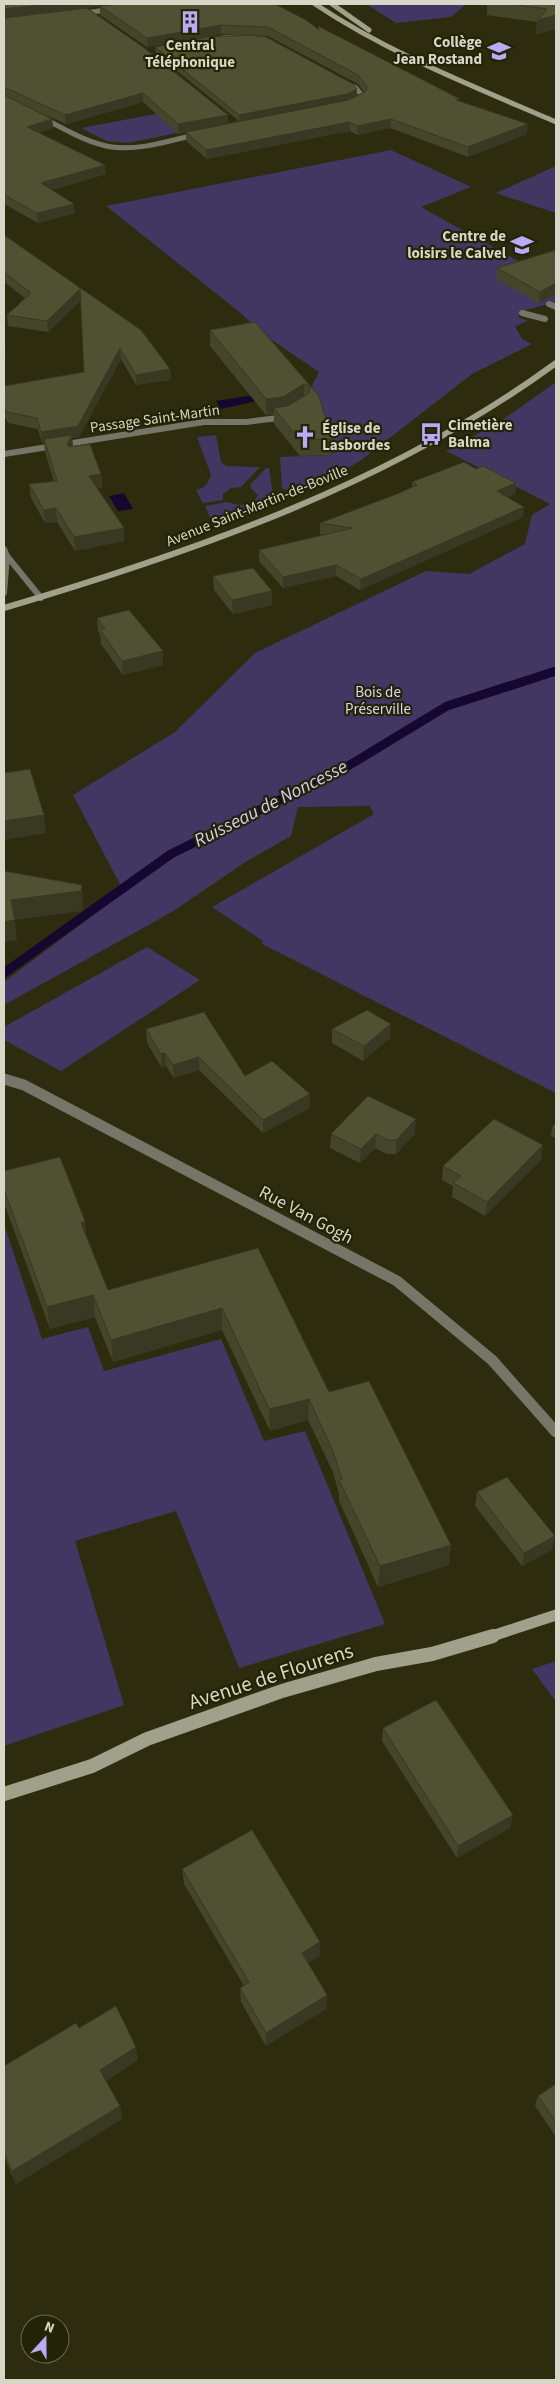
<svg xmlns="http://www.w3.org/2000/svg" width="560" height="2384" viewBox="0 0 560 2384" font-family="'Source Sans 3',sans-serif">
	<rect width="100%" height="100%" fill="#2d2c0f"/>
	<path fill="#413762" d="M366,4H466L451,17L396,23Z
		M198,106L206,127L128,143L107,141L81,128Z
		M391,150L471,187L421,207L556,282V302L523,311L518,317L528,321L515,326L522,339L532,344L472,374L360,461L333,477L292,493L282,488L280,457L332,455L328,440L305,399L319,372L260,332L242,314L106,206Z
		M556,166V213L496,193Z
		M556,382V1093L262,944L263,941L212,907L374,814L370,806L298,807L291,836L247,861L172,912L4,1005V982L124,892L73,795L175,732L255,653L426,571L469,574L525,544L532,515L550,504L446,451L501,421Z
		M216,435L221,462L226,466L260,467L241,487L231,488L223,494V500L203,503L196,490C206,488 208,483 211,475L197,437Z
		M266,468H269L273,495C261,514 234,519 214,526L205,506L227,502L239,505L253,503L258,495L251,488V484Z
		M147,947L200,980L61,1071L4,1040V1027Z
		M4,1224L42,1339L88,1327L104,1371L221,1339L264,1441L305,1431L385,1624L239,1668L176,1511L75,1541L124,1705L4,1746Z
		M556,1661V1702L532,1669Z"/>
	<path fill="#15072f" d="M247,396L253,397L256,401L221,409L216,401Z
		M124,493L133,509L118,511L109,496Z"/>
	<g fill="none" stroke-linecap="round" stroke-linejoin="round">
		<path stroke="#15072f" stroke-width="9" d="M4,973L171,854L348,766L447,706L556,671"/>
		<path stroke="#757668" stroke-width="6" d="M549,304L556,307
			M522,313L545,319
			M4,454L204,422H246L286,417"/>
		<path stroke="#757668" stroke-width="5" d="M79,14L112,9
			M221,38L253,36
			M344,82L356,88L363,97L355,101
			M41,117C63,128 86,143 112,147C141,151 171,140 199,134"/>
		<path stroke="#757668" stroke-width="6" d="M4,549L7,556L41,598
			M4,593L7,556"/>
		<path stroke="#757668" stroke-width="11" d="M4,1079L24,1085L397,1281L492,1360L556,1432"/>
		<path stroke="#a0a08b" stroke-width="5" d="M315,4C390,54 473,86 556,122
			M332,4L369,30"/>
		<path stroke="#a0a08b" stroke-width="6" d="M4,608C197,551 392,483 556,363"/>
		<path stroke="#a0a08b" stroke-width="11" d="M489,1637L556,1615"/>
		<path stroke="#a0a08b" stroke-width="14" d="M4,1794L92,1766L147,1739L282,1691L376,1664L432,1654L493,1636"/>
	</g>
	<path fill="#45452b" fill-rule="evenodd" d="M4,4H275L318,29V26L460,102L527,134L468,157L390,128L357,135L350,131L207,159L186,141V132L178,134L143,102L66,124L30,108L52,119L53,128L39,132L106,174L52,190L75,213L38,223L4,204ZM100,6V15L147,47L221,34L268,36L358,84L364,92L347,100L356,96L155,47L156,54L239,121L228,123L87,8Z
		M487,4H556V29L536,34L537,22L487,15Z
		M4,235L170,369L171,380L136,385L121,359L79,437L72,438L73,446L101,474L102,488H97L124,528V541L75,551L57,522L45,523L31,498L29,484L54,481L45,452L44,443H42L38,429L8,423L4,416V386L84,372L81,300L48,332L8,326L7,315L25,298L4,282Z
		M556,250L539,303L496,279L497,268Z
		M255,322L319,396L332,439L331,455L300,456L274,424V414L266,415L210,346V330Z
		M476,469L516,483L515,494L507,497L524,507L523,517L360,590L336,576L283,588L259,561V550L324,535L320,534V523L397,494L412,488V482Z
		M213,576L272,591V605L233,614L214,590Z
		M97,618L163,665L123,675L101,644L100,634L98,631Z
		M146,1029L245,1076L310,1108L263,1133L199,1070L174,1078L166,1066L162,1068L147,1043Z
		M332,1029L390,1038L363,1061L332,1043Z
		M556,1123V1138L551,1136L552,1128Z
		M331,1134H415L396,1154H387L375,1148L360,1163L330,1148Z
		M543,1145L541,1160L485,1216L452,1197L453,1186L442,1180L443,1166Z
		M4,1171L87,1237L108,1290L258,1248L329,1392L451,1545L449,1565L378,1587L339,1501V1494L333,1472L308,1420L270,1431L222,1330L113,1362L95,1317L50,1329L4,1203Z
		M477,1492L555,1536L552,1550L522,1566L475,1506Z
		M383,1728L513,1815L510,1828L457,1858L382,1741Z
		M182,1869L320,1956L308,1963L327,1995L326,2009L266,2046L241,2002L240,1988L244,1986L184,1884Z
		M79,2028L138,2060L106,2081L120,2106L122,2119L16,2184L4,2157V2066Z
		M556,2084V2137L535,2106L538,2096Z"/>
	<path fill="#383823" d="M48,4H120L4,18V9Z
		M556,15V29L536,34L538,20Z
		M221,25V34L147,47V38Z
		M357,89L356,96L347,101L240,122L239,115Z
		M143,93V102L66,124L65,115Z
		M228,115V124L178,134V124Z
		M52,119L53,128L28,136L27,127Z
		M391,119L390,128L357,135V126Z
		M350,122V131L207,159L206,150Z
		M528,124L527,134L468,157V147Z
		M105,165L106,174L42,193L41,183Z
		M74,204L75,213L38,223L37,213Z
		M556,283V294L539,303L540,292Z
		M80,289L81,299L48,332L47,321Z
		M4,347H5L6,357L4,359Z
		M120,348L121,359L79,437L72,438L73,448L68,457L67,444L44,439V443H42L41,432Z
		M170,369L171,380L136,385V375Z
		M304,384V401L283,413L274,408V414L266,415V399Z
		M101,474L102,488L90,489L89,476Z
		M516,483L515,494L496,502L497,491Z
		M524,507L523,517L360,590L361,579Z
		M56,508L57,522L45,523L44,510Z
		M124,528V541L75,551L74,537Z
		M336,565V576L283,588V577Z
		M272,591V605L233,614L232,600Z
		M163,651V665L123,675L122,661Z
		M44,815L46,833L4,840V821Z
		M82,885L83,911L13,920L11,900Z
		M15,920L17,940L4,942V922Z
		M391,1024L390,1038L363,1061L364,1046Z
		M165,1053L166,1066L162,1068L161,1054Z
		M199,1057V1070L174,1078L173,1065Z
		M310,1094V1108L263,1133V1120Z
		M416,1119L415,1134L396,1154V1140Z
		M376,1134L375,1148L360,1163L361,1149Z
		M543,1145L541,1160L485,1216L487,1202Z
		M85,1221L88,1243L81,1223Z
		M93,1295L95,1317L50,1329L47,1307Z
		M222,1308V1330L113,1362L111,1340Z
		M309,1399L308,1420L270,1431L269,1409Z
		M555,1536L552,1550L522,1566L524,1553Z
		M451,1545L449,1565L378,1587L380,1566Z
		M513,1815L510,1828L457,1858L458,1846Z
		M320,1942V1956L301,1967L302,1953Z
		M327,1995L326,2009L266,2046V2033Z
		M136,2047L138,2060L103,2083L100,2070Z
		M120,2106L122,2119L16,2184L12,2171Z"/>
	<path fill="#505032" stroke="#383823" d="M4,4H48L4,9Z
		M118,4H275L306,20L319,30L318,26L460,99L456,100L528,124L468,147L391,119L357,126L350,122L206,150L186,132L349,100L366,91L367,86L358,75L268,27L221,25L147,38L100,6Z
		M509,4H556V15L538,20L547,9Z
		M87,8L143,47L228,115L178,124L143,93L65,115L4,87V18Z
		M251,35L266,37L353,84L357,89L347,94L239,115L155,47L207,37Z
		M4,95L52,119L27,127L105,165L41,183L74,204L37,213L4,195Z
		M4,235L141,330L170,369L136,375L120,348L78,426L41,432L37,418L7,412L4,407V386L84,372L80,289L47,321L7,315L31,293L4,272Z
		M556,250V283L540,292L497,268Z
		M255,322L319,396L332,439L300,440L274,408L288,406L309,393L310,386L304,384L283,397L266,399L210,330Z
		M72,435L67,444L69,447L90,444L101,474L89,476L124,528L74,537L56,508L44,510L29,484L57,481L44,439Z
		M464,462L476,469L483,466L516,483L497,491L524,507L361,579L336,565L283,577L259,550L353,528L320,523L397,494L417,485L412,482Z
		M253,568L272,591L232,600L213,576Z
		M129,610L163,651L122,661L100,630L105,629L97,618Z
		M30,769L44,815L4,821V773Z
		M4,871L82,885L81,891L11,900L15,920L4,922Z
		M367,1010L391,1024L364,1046L332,1029Z
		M204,1012L245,1076L272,1061L310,1094L263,1120L199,1057L173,1065L165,1053L161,1054L146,1029Z
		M368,1096L416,1119L396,1140H388L376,1134L361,1149L331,1134Z
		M494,1119L543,1145L487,1202L453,1183L461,1176L443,1166Z
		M556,1123V1130L552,1128Z
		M60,1157L85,1221L81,1223L108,1290L258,1248L329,1392L369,1381L451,1545L380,1566L339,1480L342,1479L333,1451L309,1399L269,1409L222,1308L111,1340L93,1295L47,1307L4,1190V1171Z
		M507,1477L555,1536L524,1553L477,1492Z
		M436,1700L513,1815L458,1846L383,1728Z
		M252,1830L320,1942L302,1953L327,1995L266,2033L240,1988L249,1982L182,1869Z
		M116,2006L136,2047L100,2070L120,2106L12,2171L4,2153V2066L76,2023L79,2028Z
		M556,2084V2122L538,2096Z"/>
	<defs>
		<symbol id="building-bare" viewBox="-9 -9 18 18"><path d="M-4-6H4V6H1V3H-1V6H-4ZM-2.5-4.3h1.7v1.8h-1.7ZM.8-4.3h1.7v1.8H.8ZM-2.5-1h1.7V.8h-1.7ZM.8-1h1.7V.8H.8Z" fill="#bbaaf6" stroke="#232306" stroke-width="2.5" paint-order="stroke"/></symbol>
		<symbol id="school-bare" viewBox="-9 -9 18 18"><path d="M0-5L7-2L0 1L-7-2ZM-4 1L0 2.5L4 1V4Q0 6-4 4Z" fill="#bbaaf6" stroke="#232306" stroke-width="2.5" paint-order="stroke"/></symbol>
		<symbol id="bus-bare" viewBox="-9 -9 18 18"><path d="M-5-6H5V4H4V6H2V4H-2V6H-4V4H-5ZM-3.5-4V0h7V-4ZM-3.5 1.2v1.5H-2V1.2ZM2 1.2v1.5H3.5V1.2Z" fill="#bbaaf6" stroke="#232306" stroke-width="2.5" paint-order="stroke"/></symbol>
		<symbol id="church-bare" viewBox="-9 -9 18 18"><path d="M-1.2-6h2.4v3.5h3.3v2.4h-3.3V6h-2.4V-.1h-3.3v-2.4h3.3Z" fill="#bbaaf6" stroke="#232306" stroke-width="2.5" paint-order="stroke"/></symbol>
	</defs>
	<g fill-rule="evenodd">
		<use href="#building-bare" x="174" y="6" width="32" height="32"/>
		<use href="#school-bare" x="483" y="35" width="32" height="32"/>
		<use href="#school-bare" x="506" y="229" width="32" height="32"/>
		<use href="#bus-bare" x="415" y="418" width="32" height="32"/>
		<use href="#church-bare" x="289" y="421" width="32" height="32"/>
	</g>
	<g text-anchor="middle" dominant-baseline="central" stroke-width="4.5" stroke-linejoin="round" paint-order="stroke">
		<g font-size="15" font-weight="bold" fill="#d6d7c6" stroke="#232306" text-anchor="end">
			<text x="482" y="42">Collège<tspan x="482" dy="17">Jean Rostand</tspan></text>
			<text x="190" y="45" text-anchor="middle">Central<tspan x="190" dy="17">Téléphonique</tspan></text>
			<text x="506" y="236">Centre de<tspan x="506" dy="17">loisirs le Calvel</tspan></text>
			<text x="448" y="425" text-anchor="start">Cimetière<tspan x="448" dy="17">Balma</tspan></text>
			<text x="322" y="428" text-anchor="start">Église de<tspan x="322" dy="17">Lasbordes</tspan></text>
		</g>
		<g font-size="15" fill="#d6d7c6" stroke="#232306">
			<text transform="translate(155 419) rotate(-8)">Passage Saint-Martin</text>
			<text transform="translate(257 506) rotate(-22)">Avenue Saint-Martin-de-Boville</text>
		</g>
		<g font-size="15" fill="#dad4f3" stroke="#232306">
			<text x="378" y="692">Bois de<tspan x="378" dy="17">Préserville</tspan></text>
		</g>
		<g font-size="18" fill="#d6d7c6" stroke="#232306">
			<text transform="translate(306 1215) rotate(28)">Rue Van Gogh</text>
		</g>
		<g font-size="19" font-style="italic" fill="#d3caf8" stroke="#232306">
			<text transform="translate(271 804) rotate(-27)">Ruisseau de Noncesse</text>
		</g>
		<g font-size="21" fill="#d6d7c6" stroke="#232306">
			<text transform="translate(271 1676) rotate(-18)">Avenue de Flourens</text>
		</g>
	</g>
	<rect width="560" height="2384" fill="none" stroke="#d6d7c6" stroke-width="10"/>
	<g transform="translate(45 2339) rotate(21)"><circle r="24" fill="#232306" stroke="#6b6b53"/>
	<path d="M0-4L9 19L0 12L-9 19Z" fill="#bbaaf6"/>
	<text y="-8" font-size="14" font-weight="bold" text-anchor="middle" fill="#d6d7c6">N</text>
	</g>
</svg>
